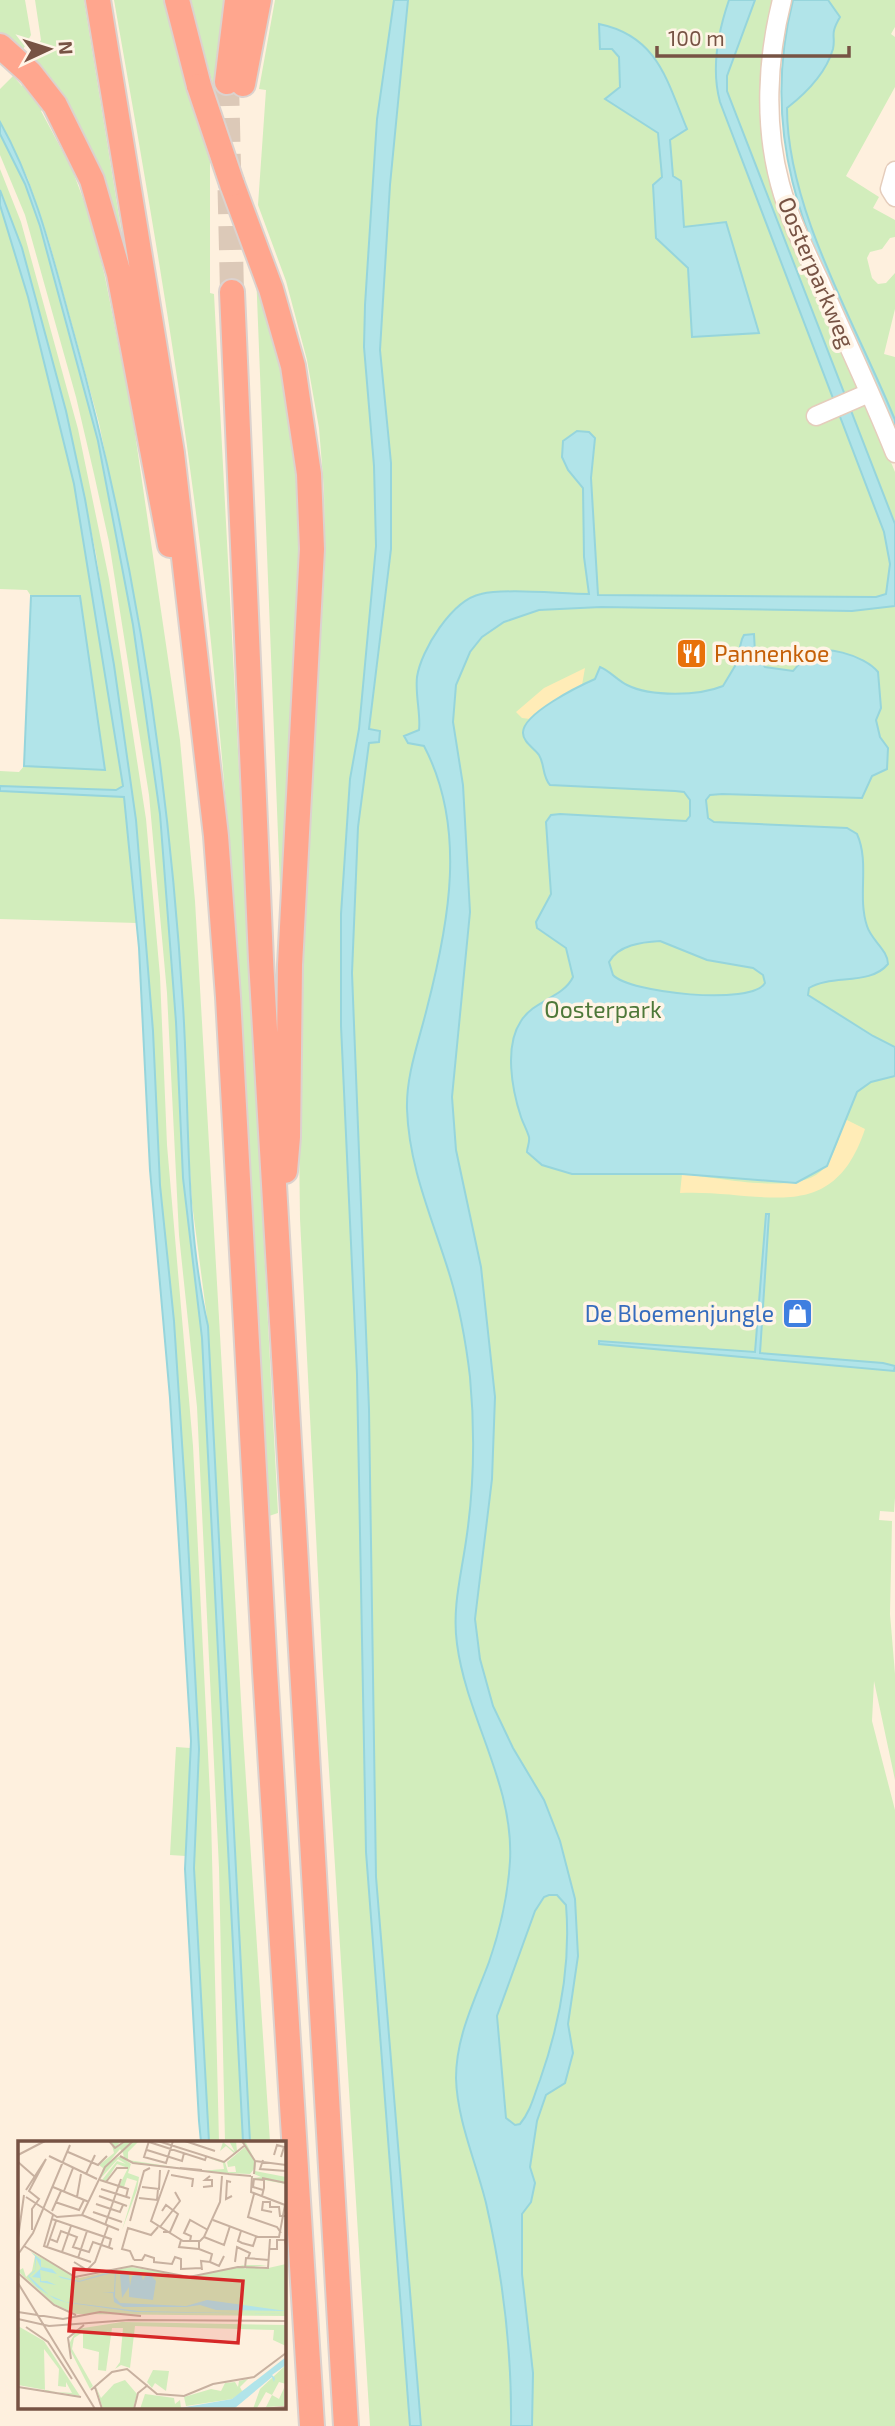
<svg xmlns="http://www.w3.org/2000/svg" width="895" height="2426" viewBox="0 0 895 2426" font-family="'Exo 2',sans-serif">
	<rect width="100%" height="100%" fill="#fef0de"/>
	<path fill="#d2edbc" d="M0,0H25L31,35L20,55L0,37Z
		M35,0H84L132,296L28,62L41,40Z
		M114,0H167L210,149V293L214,294L278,1513L269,1516C254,1227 241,939 212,652C190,433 152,216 114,0Z
		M189,0H227L216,95Z
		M275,0H777L768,140L861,388L847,395L854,410L867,404L895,472V1498L894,1512L880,1511L879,1520L892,1521L890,1614L895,1674V1780L874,1681L872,1721L895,1810V2426H370L323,1674L300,1219L298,1062L302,939L325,564L324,490L319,428L307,360L286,281L258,205L266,90L259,89Z
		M828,0H895V27L891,34L895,37V87L846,176L879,197L873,208L895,220V237L890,238L882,249L870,252L867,258L872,278L878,284L886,283L895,273V309L884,354L895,357V420C857,326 787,210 787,108C805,94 827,73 833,49C836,35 829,36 840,17Z
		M13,76L22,86L24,85L43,109L41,111L72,169L91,220L105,277L132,413L180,740L195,901L243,1735L270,2142H250L208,1326L192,1203L172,868L139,621L99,423L49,241L28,179L0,122V89Z
		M0,134L25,184L40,226L98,441L133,625L160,814L176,1022L183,1178L202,1338L243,2142H225L219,1868L197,1407L179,1235L167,993L149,795L109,542L94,474L76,397L25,215L0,155Z
		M0,169L21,222L78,429L109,579L146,819L160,976L167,1145L193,1446L211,1816L219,2142H209L194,1868L199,1749L186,1504L174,1321L160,1186L153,1031L136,820L96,554L66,411L22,248L0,190Z
		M0,205L28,297L74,484L123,787L116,790L0,786V771L19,772L24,766L105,769L80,596H31L27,590L0,589Z
		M256,272L273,323L294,430L301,522L285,1014Z
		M0,791L124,797L137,923L0,919Z
		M176,1747L190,1748L186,1856L170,1855Z"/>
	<path fill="#ffecb7" d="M585,668L582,685L530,719L522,718L516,712L544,688Z
		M845,1119L865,1129C832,1229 762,1189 680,1193L682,1174C715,1177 794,1195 820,1172C834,1160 839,1137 845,1119Z"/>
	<path fill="#b1e4e9" stroke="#96d5dc" stroke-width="2" fill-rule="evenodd" d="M394,0H408L390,185L380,350L391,463V549L369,729L380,731L379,742L369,743L358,827L352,973L369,1409L376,1877L421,2426H410L366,1852L357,1374L341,1026V914L350,779L359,729L376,546L374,466L364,347L365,305L377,119Z
		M729,0H755L727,76V91L895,524V606L852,611L601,607L539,610L504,622L482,637L470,652L456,685L453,722L463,785L470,912L452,1097L456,1150L481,1267L495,1397L492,1479L475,1619L480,1659L493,1706L513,1748L544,1800L560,1841L575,1899L578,1956L568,2024L573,2053L565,2083L546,2095L537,2121L530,2167L535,2183L531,2202L522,2214V2274L533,2373L532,2426H511C512,2351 503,2277 486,2203C476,2162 457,2120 456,2078C456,2036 475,2000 489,1962C500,1930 508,1894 510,1861C514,1784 467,1719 457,1644C452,1608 461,1576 466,1541C474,1488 475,1431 470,1377C466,1343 460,1309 450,1276C433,1220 409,1169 407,1109C406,1075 419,1041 427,1008C449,923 467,828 424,746L408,743L404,736L419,730C421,715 415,695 417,677C421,650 452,600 481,594C506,588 561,594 589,594L584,557L583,488L568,470L562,457L563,441L577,431L589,432L595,438L591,478L598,595L876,597L886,594L890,564L884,532L720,102C711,69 718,32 729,0ZM549,1895H557L566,1905C571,1965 560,2023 540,2080C534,2095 531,2111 520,2124L515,2125L506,2118L497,2016L535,1911L544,1897Z
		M793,0H828L840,17C829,36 836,35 833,49C826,73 805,94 787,108C787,210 857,326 895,420V434C834,284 750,170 793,0Z
		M599,24C658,36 667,81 687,129L670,140L673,176L681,181L684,227L726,222L759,333L692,337L688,268L656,238L653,185L662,177L658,133L605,99L620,87L619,57L612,49H600Z
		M0,122C37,188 53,259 73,331C135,551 169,778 183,1006C190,1112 184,1222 208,1326L250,2142H243L202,1338L183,1178L176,1022L160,814L133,625L98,441L40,226L25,184L0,134Z
		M0,190L22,248L66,411L85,499L114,665L136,820L153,1031L160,1185L174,1321L186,1504L199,1749L194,1868L209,2142H201L199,2121L185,1869L191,1741L170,1398L150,1170L139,948L124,797L0,791V786L116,790L123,786L74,484L28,297L0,205Z
		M31,596H80L105,770L24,766Z
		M754,634L755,653L765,667L793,671C797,667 800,662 804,658C821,641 865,656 878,672L881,708L876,720L880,737L888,748L887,769L872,776L862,798L722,794L710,795L706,800L708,818L714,822L847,828L857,834C870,863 857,896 867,926C871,940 888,950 888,964C870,986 832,974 809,988L808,995L873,1036L895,1047V1076L871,1082L857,1092L827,1166L796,1183L682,1174H572L542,1165L527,1152C527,1147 530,1143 529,1137C527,1130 523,1123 521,1117C512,1090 504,1046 521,1021C534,1000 563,998 573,977L566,948L537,928L536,922L551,894L546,822L551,815L560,814L686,821L690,816V800L684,792L675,791L550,785C542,776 545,765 539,755C534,748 523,742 523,733C522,714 579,686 595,679L600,667C610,671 617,680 627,685C651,697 699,696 723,686L735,666L742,639L744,635ZM660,941L707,960L753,968L763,975L765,983C752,1006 629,993 613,975L609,962C618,945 642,942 660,941Z
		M766,1214H769L760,1353L883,1363L895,1366L894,1371L599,1344V1341L755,1352Z"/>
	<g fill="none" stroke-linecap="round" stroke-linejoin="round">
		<path stroke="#dcc9b8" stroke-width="24" stroke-dasharray="24 12" stroke-linecap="butt" d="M227,82L232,292"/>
		<defs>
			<path id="minor" d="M782,0C767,59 764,125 780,184C789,218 805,250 820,282C845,339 872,395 895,453
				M895,171L890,189L895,197
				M816,416L869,393"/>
			<path id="highway" d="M98,0L172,453L216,836L228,997L265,1671L312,2426
				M177,0L199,86
				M0,46L30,73L55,105L92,180L119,274L170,545
				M227,82L237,0
				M243,84L259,0
				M232,184L271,289L293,366L309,474L312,549L290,965L288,1137L285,1171
				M232,292L261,960L346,2426"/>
		</defs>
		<use href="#minor" stroke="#e5cdbc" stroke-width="21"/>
		<use href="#highway" stroke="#dcd2ce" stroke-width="28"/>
		<use href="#minor" stroke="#fff" stroke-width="18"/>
		<use href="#highway" stroke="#ffa68e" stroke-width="24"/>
		<defs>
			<path id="highway-bridge" d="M199,86L232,184"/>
		</defs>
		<use href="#highway-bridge" stroke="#dcd2ce" stroke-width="28" stroke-linecap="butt"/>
		<use href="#highway-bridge" stroke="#ffa68e" stroke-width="24"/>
	</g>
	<defs>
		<symbol id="restaurant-square" viewBox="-11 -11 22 22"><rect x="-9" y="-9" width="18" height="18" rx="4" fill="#e8710a" stroke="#fff4e6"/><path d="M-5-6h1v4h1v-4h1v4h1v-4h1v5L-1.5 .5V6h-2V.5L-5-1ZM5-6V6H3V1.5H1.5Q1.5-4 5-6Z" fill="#fff"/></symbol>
		<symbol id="shop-square" viewBox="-11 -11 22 22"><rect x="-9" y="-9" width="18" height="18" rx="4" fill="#3f7fe0" stroke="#fff4e6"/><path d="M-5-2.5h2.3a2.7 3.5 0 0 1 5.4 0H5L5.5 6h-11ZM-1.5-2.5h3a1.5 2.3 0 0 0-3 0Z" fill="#fff"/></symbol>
	</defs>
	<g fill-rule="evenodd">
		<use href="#restaurant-square" x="674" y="636" width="35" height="35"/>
		<use href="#shop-square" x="780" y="1296" width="35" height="35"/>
	</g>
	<g text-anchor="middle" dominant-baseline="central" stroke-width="7" stroke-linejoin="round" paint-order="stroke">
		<g font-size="23" fill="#775344" stroke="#fff4e6">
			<text transform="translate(817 272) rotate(67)">Oosterparkweg</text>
		</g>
		<g font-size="23" fill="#c56008" stroke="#fff4e6" text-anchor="start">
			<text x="714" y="653">Pannenkoe</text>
		</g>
		<g font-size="23" fill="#4e7839" stroke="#fff4e6">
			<text x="603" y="1009">Oosterpark</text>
		</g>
		<g font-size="23" fill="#366cbe" stroke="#fff4e6" text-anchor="end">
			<text x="774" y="1313">De Bloemenjungle</text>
		</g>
	</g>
	<g transform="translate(18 2141)">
		<rect width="268" height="268" fill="#fef0de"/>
		<path d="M93,0H103L96,8L108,0H121L110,11V19L182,30L206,28L205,22L190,17L207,21L210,31H218L217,25L210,26L209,21L227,6L226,3L218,0L219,10L216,12L208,5L202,10L205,1L217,11L211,0H227L238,21L237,30L268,36V43L235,37L243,36L236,33V28L232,33L206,32L118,23L106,17L105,12L102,8L91,21L102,15L113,23L110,32L121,36L119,49L104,89L119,40L109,37L106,46L101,45L110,27L99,23L88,40L84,39L99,20L108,23L100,18L82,38L85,27L81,24L96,12ZM13,111L61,137L112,126L173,136L226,124L225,127L228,128L227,124H250L233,126L246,128L268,123V175L59,173L36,163L0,130L5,127L8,136L14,130L17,115ZM104,181L268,184V205L255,199L256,189L117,185L112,227L103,224L97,228L102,221L105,187H94L88,230L80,229L81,211L65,207V191L56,197L54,208L75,245L72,248L50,205L59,188ZM0,185L26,200L62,255L0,244ZM26,208L41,228L40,245L48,246V241L54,252L27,250ZM268,224V243L261,241L254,254L261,258L266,247V265L248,266L254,254L248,251L239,267L235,268L242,248ZM135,229L151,230L148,250L137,242L134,247L129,241ZM230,238L222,246L224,250L236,244L214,258L168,265L166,256L193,248L203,250L207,242L217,241L220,246L221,240ZM107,239L119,253L115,268H85L78,246L83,257L96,243ZM127,253L156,257L157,263L162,259L163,267L122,268Z" fill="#d2edbc" fill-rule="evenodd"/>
		<path d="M13,111L23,119V126L34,128L39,133L22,129L23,140H29L38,144L22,141V137L14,136L23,127L18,117L17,130L11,135L31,154L48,161L121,170L268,173L117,171L51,162L37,158L19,146L13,139L10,135L17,129V115ZM98,129L97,156L102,162L168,165L189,159L268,170L198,169L182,164L168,166H105L96,161L95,152H84L96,151L97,131L61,141L43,137L40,135L61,140ZM130,131L138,140L135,159L111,156V146L104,157L102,133L111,134L112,145L114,135L123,133L125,139ZM268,216V224L254,234L257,237L256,241L254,236L217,267L156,268L214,258Z" fill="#b1e4e9"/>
		<path fill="none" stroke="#c8b1a0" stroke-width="2" d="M91,0L97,7L107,0M131,0L126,16L148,22L155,0M140,0L206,21L226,5M167,0L197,10M224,0L237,20L236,33M131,1L187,19L188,16M129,9L164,20L166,12M50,11L80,24L89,15M0,14L27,0M256,14L259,4L266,6L263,16M31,15L79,38M102,15L115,22L211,33M245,19L242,28L268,30M237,20L268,24M0,21L16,35M162,27L184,29M151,29L133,80L165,100H182L186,96L202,61L204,35M68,33L77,14M210,33L233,35M153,34L175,38L174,46M244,37L268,42M82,39L110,48L108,56M88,41L99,27H110M213,41L209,40L208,58L214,55M35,46L71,61M124,46L141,48L142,29M185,46L194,45V39H187L192,35M83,48L112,57M8,49L28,18L11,50L21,58L14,68V89M46,50L55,27M236,53L230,76L259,86L263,92M81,55L109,65M244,55L246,47V39L236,38L235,46L245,49M8,56L39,76L64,74M59,56L63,33M121,57L139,59L140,48M252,58V66H261L262,75H267M37,61L61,69L66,59M252,61H245L244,69L254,71M78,63L102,71L105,64M34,70L43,50M144,70L148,64L160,73L152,91H145M75,71L104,81M35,74L26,105L73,121M64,74L87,26L115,0M64,74L101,89M34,78L93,98L91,106M195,79L240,96H261L267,64L233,51L234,35M112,80L126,30L132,27M87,84L103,38M142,86L162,60L157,51M223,90L220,100L224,102L235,105L238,96M186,96L206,104L212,85M0,97L6,54M32,98L39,101L43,90L59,96L55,106L71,111L75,101L95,108M163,99L161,106L181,108M172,100L173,95L166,92L172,79L190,89M181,100V108L194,113L192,121L183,120L184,129M6,105L57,136L114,125L171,136L220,126L250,127L252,98M29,106L38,80M251,108H259V99H267L268,104M44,111L53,85M60,117L69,90M116,119H124L127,114L136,117V121L154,123L157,116L163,118V128L183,127M116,119L112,110L104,108L110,87L133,94L140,86M56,121L69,129L77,121L90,85M192,121L201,125L206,115M217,121L219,106L232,112L230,117M0,127L1,112L15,92L52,4M227,127L228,117L251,119M0,132L36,164L58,174M0,142L77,268M0,171L45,178L82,171L123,175M0,178L31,185L111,179L268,180M8,186L30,201L54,238M53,218L50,197L66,184M0,246L63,256M77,246L84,268M73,249L94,231L109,228L139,253L166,255L195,243L236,236L268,212M116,268L120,252L130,244M243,268L268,266"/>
		<path fill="#d62828" fill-opacity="0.15" stroke="#d62828" stroke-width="3.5" d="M56,128L225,140L220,202L51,190Z"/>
		<rect width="268" height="268" fill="none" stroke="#775344" stroke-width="3.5"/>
	</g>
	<g transform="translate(49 49) rotate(86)" stroke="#fff4e6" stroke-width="5" paint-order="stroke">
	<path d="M0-5L12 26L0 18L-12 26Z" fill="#775344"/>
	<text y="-10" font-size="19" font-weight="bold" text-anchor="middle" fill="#775344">N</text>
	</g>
	<path d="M657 46v10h192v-10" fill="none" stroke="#775344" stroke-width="3.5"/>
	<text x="668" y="46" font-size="21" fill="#775344" stroke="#fff4e6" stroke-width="5" paint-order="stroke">100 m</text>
</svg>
